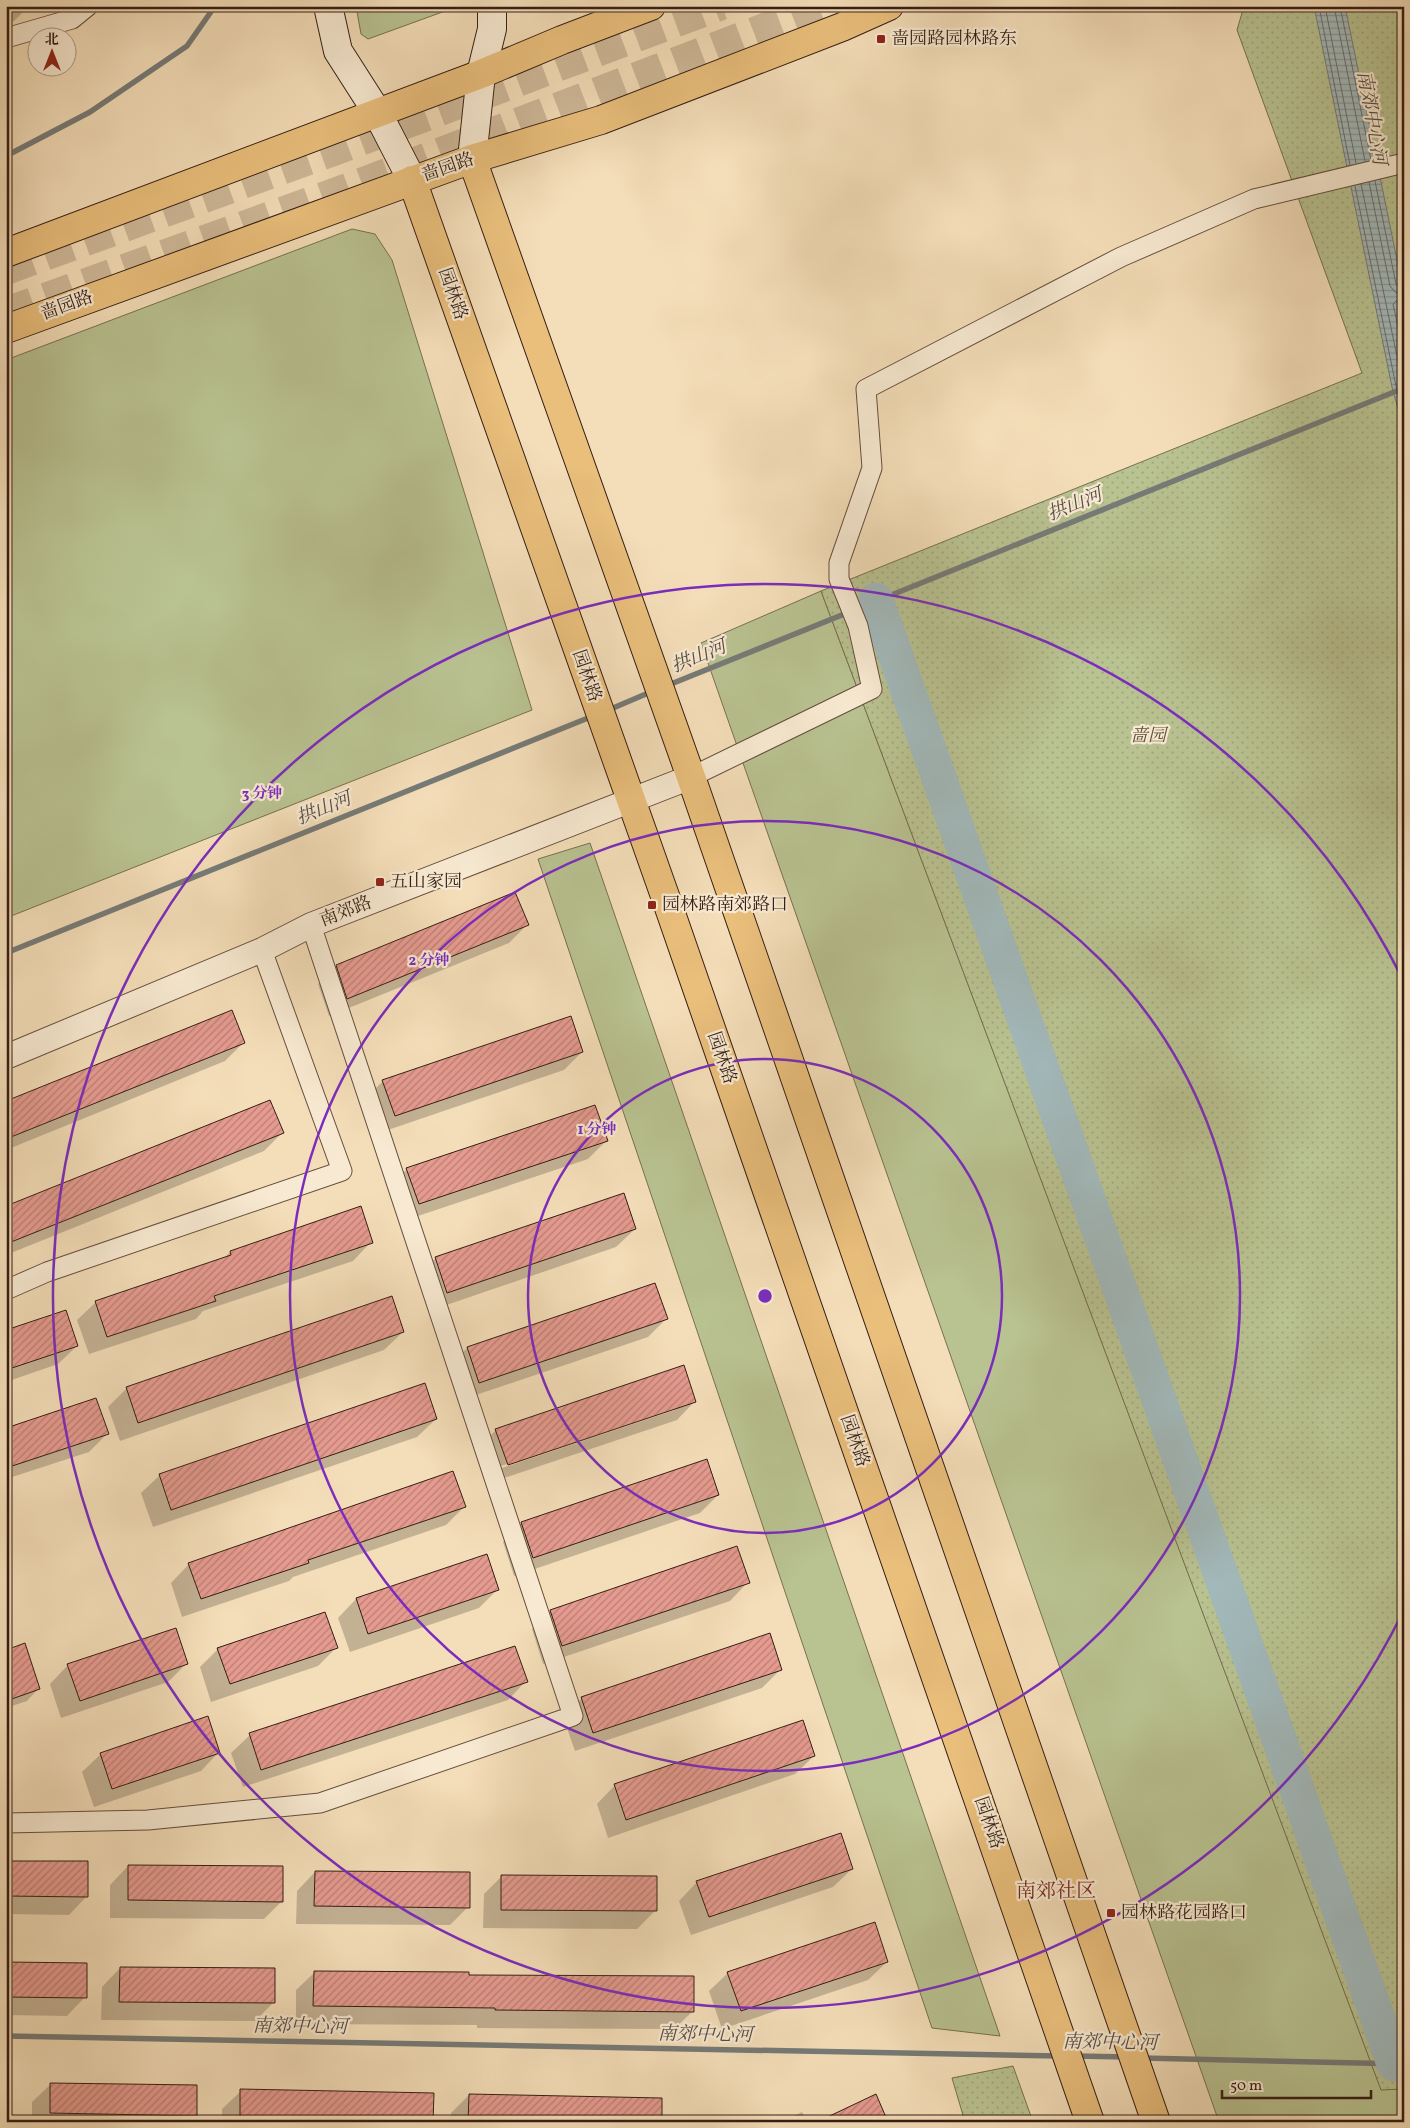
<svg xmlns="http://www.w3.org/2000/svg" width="1410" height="2128" viewBox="0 0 1410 2128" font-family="Vollkorn,'Noto Serif SC',serif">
	<defs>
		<pattern id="park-dots" width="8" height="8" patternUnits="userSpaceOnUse" patternTransform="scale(1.25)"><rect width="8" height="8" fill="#b9c291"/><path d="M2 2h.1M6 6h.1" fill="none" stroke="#a0a67c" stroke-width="1.8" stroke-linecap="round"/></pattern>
		<pattern id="water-rules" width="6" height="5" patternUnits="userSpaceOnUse" patternTransform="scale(1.25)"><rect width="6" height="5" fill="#a2b9bb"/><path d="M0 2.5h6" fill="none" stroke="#859697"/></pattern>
		<pattern id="building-hatch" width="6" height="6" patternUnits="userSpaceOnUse" patternTransform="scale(1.25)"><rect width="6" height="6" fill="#e69b90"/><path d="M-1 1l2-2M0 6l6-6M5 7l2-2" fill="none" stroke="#bb7e74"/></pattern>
	</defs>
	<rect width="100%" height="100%" fill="#f4deb9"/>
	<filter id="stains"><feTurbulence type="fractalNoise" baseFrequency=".004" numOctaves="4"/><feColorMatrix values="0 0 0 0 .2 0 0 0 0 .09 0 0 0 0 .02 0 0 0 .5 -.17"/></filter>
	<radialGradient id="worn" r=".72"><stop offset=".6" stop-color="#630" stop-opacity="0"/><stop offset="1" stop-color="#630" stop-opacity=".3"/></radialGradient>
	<path fill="#b9c291" stroke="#777052" d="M356,6H459L368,39L361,34Z
		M352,229L375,234L392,260L532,710L6,918V360Z
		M821,591L1381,2089H1404V2122H1219L701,643Z
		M590,843L1000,2036L932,2028L538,859Z"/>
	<path fill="url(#park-dots)" stroke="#777052" d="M1244,6H1404V2089L1381,2090L821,591L1362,373L1237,30Z
		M1013,2066L1033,2122H965L952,2078Z"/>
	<path fill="url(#water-rules)" stroke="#767b78" d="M1314,6H1345L1404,294V427L1393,392Z
		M1404,673V842L1399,772Z"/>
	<path fill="#0003" fill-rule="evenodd" d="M6,6H40L23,12L14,21L6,22Z
		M527,925L509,943L329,1016L318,984L337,966Z
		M243,1043L225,1061L6,1150V1102Z
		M582,1052L564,1070L376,1134L365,1099L383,1081Z
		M282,1133L264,1151L6,1255V1208Z
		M606,1141L588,1159L400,1222L389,1188L407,1169Z
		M635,1229L616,1247L429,1311L417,1276L436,1258Z
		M371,1242L353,1261L203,1311L196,1319L89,1354L77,1320L96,1302L223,1259L230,1252Z
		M666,1319L648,1337L461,1400L449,1366L467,1348Z
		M6,1332L77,1346L58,1364L6,1382Z
		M403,1332L384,1350L120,1441L108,1407L127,1388Z
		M695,1401L677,1420L489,1483L478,1448L496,1430ZM675,1408V1410L502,1468L501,1466Z
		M436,1419L417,1437L153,1527L141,1493L160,1475Z
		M6,1429L107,1434L89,1452L6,1479Z
		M706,1461L718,1495L700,1513L514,1576L503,1542L521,1523Z
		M464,1507L446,1525L293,1577L289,1581L182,1617L171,1583L189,1564Z
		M486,1556L497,1590L479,1608L350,1652L338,1618L356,1599Z
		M748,1582L730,1601L543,1664L532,1629L550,1611Z
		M336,1648L318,1666L211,1702L200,1667L218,1649Z
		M6,1651L39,1688L27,1701L6,1708Z
		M186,1664L168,1682L61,1718L50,1684L68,1665Z
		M781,1669L762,1688L575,1751L563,1717L582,1698Z
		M526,1681L508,1700L243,1787L231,1753L250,1735Z
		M219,1752L201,1771L94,1807L82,1772L101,1754Z
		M814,1756L795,1774L608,1838L597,1804L615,1785Z
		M6,1862L87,1896L69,1915L6,1914Z
		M128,1866L282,1901L264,1919L110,1918V1885Z
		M852,1869L833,1887L691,1935L679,1901L697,1882Z
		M315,1872L468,1907L450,1925L296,1924L297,1891Z
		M502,1876L655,1911L637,1929L483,1928L484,1894Z
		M887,1962L868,1980L722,2029L709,1991L728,1973Z
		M6,1963L85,1997L67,2016L6,2015Z
		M120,1968L273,2003L255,2021L101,2020L102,1987Z
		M315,1972L468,1976L693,2011L674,2029L477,2028V2025L296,2024V1990Z
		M51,2084L195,2115L189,2122H32V2102Z
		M6,2086L9,2087V2115L6,2118Z
		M241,2091L432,2122H222V2109Z
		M469,2095L661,2122H451V2113Z
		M802,2112L807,2122H782Z"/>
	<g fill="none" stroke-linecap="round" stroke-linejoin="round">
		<path stroke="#6c6c68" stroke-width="1" d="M1319,6L1350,165
			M1325,6L1356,163
			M1334,6L1365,161
			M1340,6L1371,160
			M1375,181L1396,284L1399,288H1404
			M1369,182L1390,286L1395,292L1404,295
			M1361,184L1404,390
			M1355,186L1397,391L1404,410
			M1404,302L1396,301L1393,304L1404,354"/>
		<path stroke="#767b78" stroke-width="5.5" d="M6,156L90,112L187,46L215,6
			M666,686L1404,388
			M606,711L653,691
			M6,953L593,716
			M6,2036L1059,2056
			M1076,2056L1127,2057
			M1141,2058L1404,2064"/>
		<path stroke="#a2b9bb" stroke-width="35" d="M876,600L1394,2064"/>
	</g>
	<path fill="url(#building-hatch)" stroke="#351e14" d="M515,892L529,925L347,999L336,965Z
		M232,1010L245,1043L6,1139V1101Z
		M571,1016L583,1052L395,1116L382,1080Z
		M270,1100L284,1133L6,1244V1206Z
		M595,1105L608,1141L419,1204L406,1168Z
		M624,1193L636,1229L447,1293L435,1257Z
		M361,1206L373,1243L214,1296L216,1301L107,1337L95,1301L231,1255L230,1251Z
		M655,1283L668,1319L479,1383L467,1347Z
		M392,1296L404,1332L138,1423L126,1387Z
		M66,1310L78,1346L6,1370V1330Z
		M684,1365L696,1402L508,1465L495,1429Z
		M425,1383L437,1419L171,1510L159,1474Z
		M96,1398L109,1434L6,1468V1428Z
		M707,1459L719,1495L533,1558L521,1522Z
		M453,1471L466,1507L308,1560L309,1563L201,1599L188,1563Z
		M737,1546L750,1583L562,1646L550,1610Z
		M487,1554L499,1590L368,1634L356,1598Z
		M325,1612L338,1648L230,1684L217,1648Z
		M176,1628L188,1664L80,1701L67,1664Z
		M770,1633L782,1670L593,1733L581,1697Z
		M25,1643L40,1689L6,1701V1650Z
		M515,1646L528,1682L261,1770L249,1733Z
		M208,1716L220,1753L112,1789L100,1753Z
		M803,1720L815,1756L626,1820L614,1784Z
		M841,1833L853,1869L709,1917L696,1881Z
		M6,1861H88V1897L6,1896Z
		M128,1865L283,1866V1902L128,1900Z
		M315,1871L470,1872V1908L314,1906Z
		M501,1875L657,1876V1911L501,1910Z
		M875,1922L888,1962L741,2011L727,1972Z
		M6,1962L87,1963V1998L6,1997Z
		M120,1967L275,1968V2003L119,2002Z
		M314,1971L469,1972V1975L694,1976V2012L495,2010V2008L313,2006Z
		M50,2083L197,2085V2116L50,2113Z
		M240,2089L434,2093L433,2122L240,2120Z
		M469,2094L662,2098V2122H468Z
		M876,2094L888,2122H817Z"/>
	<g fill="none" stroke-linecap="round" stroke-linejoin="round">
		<path stroke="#ceb898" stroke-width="28" stroke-dasharray="28 14" stroke-linecap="butt" d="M6,271L339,150L722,6
			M6,311L345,188L819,6"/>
		<defs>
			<path id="minor" d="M6,38L72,19L88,6
				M691,777L872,689L858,626L839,579V563L872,468L866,389L1121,257L1254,199L1404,163
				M6,1290L47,1272L342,1171L262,950
				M6,1823L148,1820L320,1803L573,1716L311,925"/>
			<path id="tertiary" d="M6,1057L262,950L311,925L691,777"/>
			<path id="secondary" d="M328,6L338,51L377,112L412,180
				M472,159L481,74L492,29V6"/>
			<path id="primary" d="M472,159L691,777L1156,2122
				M412,180L665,896L1090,2122
				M6,253L481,74L562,40L651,6
				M6,329L472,159L601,120L842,27L889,6"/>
		</defs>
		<use href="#minor" stroke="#654e3d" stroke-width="21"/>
		<use href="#tertiary" stroke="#654e3d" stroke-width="26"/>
		<use href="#secondary" stroke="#351e14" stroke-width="30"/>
		<use href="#primary" stroke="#351e14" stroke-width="30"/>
		<use href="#minor" stroke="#f8ead2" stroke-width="19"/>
		<use href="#tertiary" stroke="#f8ead2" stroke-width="24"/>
		<use href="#secondary" stroke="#f8ead2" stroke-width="28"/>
		<use href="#primary" stroke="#eabf7c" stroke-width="28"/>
	</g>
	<g fill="none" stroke="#7b2cbf" stroke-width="2.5">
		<circle cx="765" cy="1296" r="237"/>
		<circle cx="765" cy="1296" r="475"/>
		<path d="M1402 1614A712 712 0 1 1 1402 978"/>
	</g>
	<g fill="#8f2418" stroke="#f8ead2" stroke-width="2">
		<rect x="876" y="34" width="10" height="10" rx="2.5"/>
		<rect x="375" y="877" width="10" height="10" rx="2.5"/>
		<rect x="647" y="900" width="10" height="10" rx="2.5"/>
		<rect x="1106" y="1908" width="10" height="10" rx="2.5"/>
	</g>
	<g text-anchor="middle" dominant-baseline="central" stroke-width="4.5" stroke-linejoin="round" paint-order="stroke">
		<g font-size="18" fill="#351e14" stroke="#f8ead2" text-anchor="start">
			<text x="891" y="39">啬园路园林路东</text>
			<text x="390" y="882">五山家园</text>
			<text x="662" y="905">园林路南郊路口</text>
			<text x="1121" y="1913">园林路花园路口</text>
		</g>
		<g font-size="18" fill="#351e14" stroke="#f8ead2">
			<text transform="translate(448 168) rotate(-19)">啬园路</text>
			<text transform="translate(452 294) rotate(71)">园林路</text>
			<text transform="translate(67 306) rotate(-20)">啬园路</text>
			<text transform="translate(586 676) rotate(71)">园林路</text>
			<text transform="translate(346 912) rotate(-21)">南郊路</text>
			<text transform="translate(721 1058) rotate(71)">园林路</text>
			<text transform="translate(854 1441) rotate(71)">园林路</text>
			<text transform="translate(988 1823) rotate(71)">园林路</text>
		</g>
		<g font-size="18" font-style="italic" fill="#5d4f3a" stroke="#f8ead2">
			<text x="1148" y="736">啬园</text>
		</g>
		<g font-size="19" font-style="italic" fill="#564c46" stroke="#f8ead2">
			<text transform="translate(1371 118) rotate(80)">南郊中心河</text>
			<text transform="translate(1075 505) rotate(-22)">拱山河</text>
			<text transform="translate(699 657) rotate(-22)">拱山河</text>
			<text transform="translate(324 809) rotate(-22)">拱山河</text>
			<text transform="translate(300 2027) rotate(1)">南郊中心河</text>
			<text transform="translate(705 2035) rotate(1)">南郊中心河</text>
			<text transform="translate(1110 2043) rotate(1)">南郊中心河</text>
		</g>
		<g font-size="20" fill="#7a1f14" stroke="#f8ead2">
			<text x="1056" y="1892">南郊社区</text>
		</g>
	</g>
	<circle cx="765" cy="1296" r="8" fill="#7b2cbf" stroke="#f8ead2" stroke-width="2.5"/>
	<g font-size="15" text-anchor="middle" font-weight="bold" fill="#7b2cbf" stroke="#f8ead2" stroke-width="4.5" stroke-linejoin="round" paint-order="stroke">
		<text x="262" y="798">3 分钟</text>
		<text x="429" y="965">2 分钟</text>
		<text x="597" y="1134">1 分钟</text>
	</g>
	<rect width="1410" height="2128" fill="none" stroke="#f4deb9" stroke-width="25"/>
	<rect x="8" y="8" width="1395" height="2113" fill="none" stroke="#351e14" stroke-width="2.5"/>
	<rect x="12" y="12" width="1385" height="2103" fill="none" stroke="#351e14"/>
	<g transform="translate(52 52)"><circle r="24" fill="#f8ead2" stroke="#aa9886"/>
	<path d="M0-4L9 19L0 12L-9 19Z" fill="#8f2418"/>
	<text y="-8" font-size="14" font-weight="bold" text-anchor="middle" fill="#351e14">北</text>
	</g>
	<path d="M1222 2090v8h149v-8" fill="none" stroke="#351e14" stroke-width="2.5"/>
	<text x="1230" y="2090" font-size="15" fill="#351e14" stroke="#f8ead2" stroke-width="4" paint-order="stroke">50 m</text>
	<rect width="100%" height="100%" filter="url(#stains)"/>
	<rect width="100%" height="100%" fill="url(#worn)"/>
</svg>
